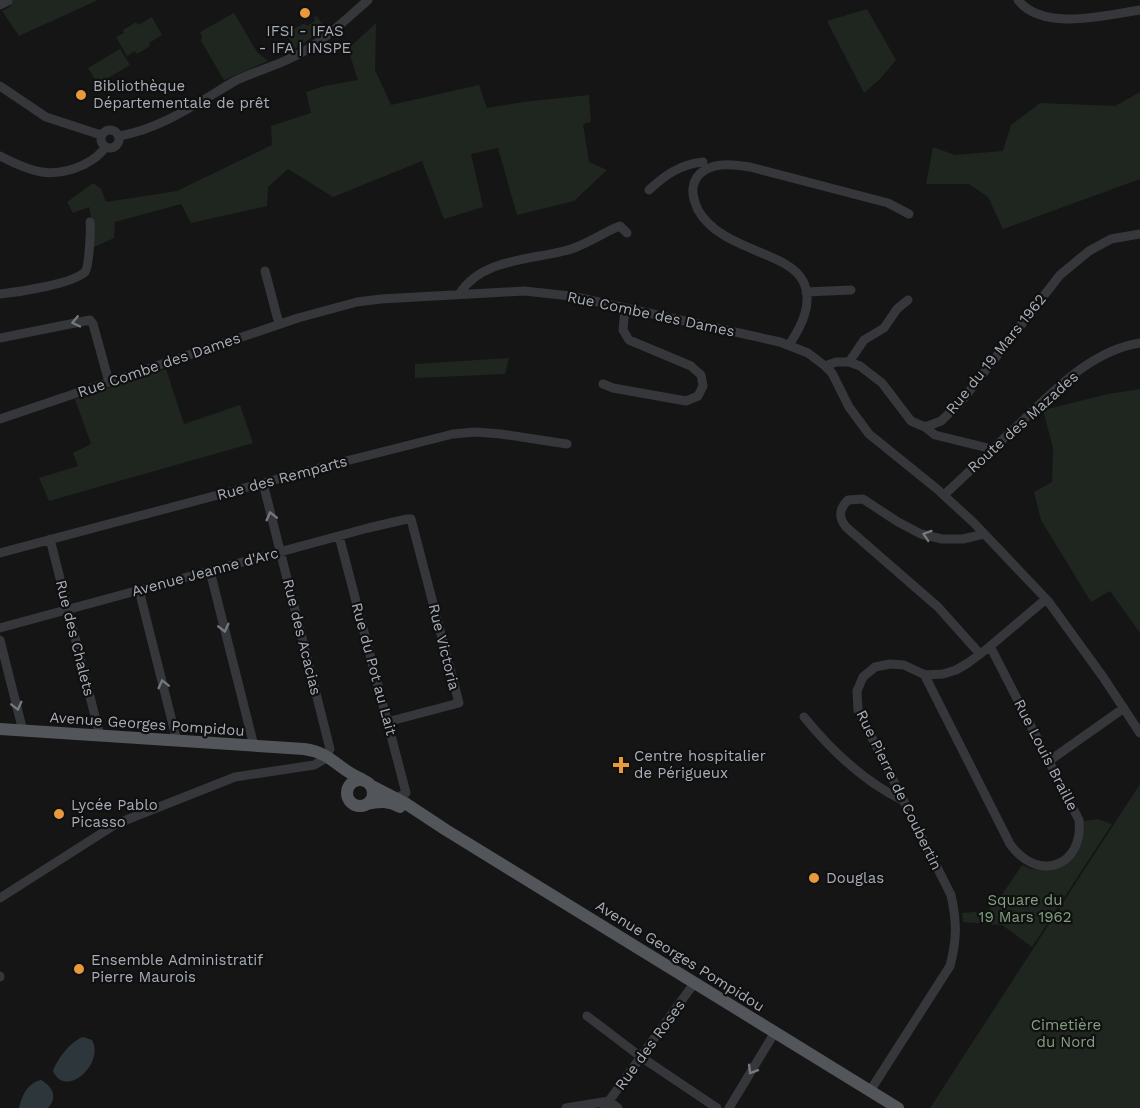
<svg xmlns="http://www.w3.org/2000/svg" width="1140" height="1108" viewBox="0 0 1140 1108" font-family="'Work Sans',sans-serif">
	<rect width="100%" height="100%" fill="#151516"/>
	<path fill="#1f261f" d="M14,0H98L19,36L2,11L11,6L10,2Z
		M867,9L896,60L880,79L864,93L827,21Z
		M234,13L257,52L268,61L224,80L201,41L202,36L200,32Z
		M316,16L326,28L295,49L287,35L288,32L305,23L307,26L315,21L314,17Z
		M152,17L162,35L149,43L150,46L137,54L135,51L127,56L116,37L124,33L123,30L136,22L138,25Z
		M376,23L375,70L391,105L479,85L487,108L523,102L589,95L591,122L583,124L589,162L607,170L574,201L517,215L498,148L471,154L483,207L444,219L422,161L333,197L288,169L268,187L267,206L191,223L181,204L115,222L114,238L90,249L93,227L89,207L73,213L67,202L93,183L101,189L106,202L177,191L272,145L271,126L311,113L306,92L324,86L358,80L348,49Z
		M120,49L130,65L98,84L88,68Z
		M1140,92V179L1003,229L988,197L969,184H926L933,147L955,155L1003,151L1011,125L1040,103L1115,106Z
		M509,358L505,374L415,378V364Z
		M166,369L184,424L240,405L253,443L49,501L39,478L78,466L73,453L91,444L75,399Z
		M1140,389V633L1110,591L1091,602L1041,520L1034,492L1052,482L1053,448L1043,410L1108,394Z
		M1140,784V1108H930Z
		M1097,819L1112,824L1032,947L1002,925L963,922L962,913L987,911L997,902L1022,865L1031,869L1044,870L1074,854L1082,842L1084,821Z"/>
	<path fill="#2d373b" d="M83,1037L92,1040C105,1063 66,1100 53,1071C58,1058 70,1042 83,1037Z
		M41,1080C53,1087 58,1097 48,1108H19C22,1096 27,1083 41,1080Z"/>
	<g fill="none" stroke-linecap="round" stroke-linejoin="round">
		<path stroke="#36373b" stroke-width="9" d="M1018,0C1043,32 1106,15 1140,10
			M0,5L8,1
			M0,86L46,117L101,135
			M101 139a9 9 0 1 1 18 0a9 9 0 1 1-18 0Z
			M119,136C161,129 199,102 235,81C253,72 273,67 291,58C320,45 344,21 368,0
			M0,156C29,171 51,180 83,165C92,160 100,156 105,147
			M649,190C665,175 681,164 703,162
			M265,271L279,324
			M806,292L851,290
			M460,293C482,259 529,260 564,251C584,247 601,233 620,226L627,233
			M0,294C19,292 72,284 85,272C89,268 91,229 90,222
			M0,338L90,320L93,324L109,382
			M789,345C801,327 814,303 803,281C788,251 721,251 698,210C695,203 692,196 693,188C694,180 698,174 705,170C718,162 736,165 750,167L888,203L909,214
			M849,362L864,340L884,328L897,309L908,300
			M825,366L836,362H849L860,366L882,383L911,421L925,427L935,435L992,449
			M603,384L613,388L686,401L698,396L703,386L701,375L691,366L629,340L623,330L625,308
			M0,419L298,318L357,302L381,299L524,291L571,296L780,342L808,353L825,366L832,373L849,407L869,434L937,489L974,523L1048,601L1103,677L1140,733
			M925,427L941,421L960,403L1060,275L1089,251L1111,239L1140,234
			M944,495C968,473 991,450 1015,428C1051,394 1089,351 1140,343
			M339,536L406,793L397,798
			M50,539L100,736
			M0,553L334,464L453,434L475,432L501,434L567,444
			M210,571L254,746
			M139,590L177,741
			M0,628L368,528L407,519H411L459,703L387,722
			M0,640L23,731
			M980,654L938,607L846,527C838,517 839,509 848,500L863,499L898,522L921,534L942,539H963L984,534
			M924,674L1010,844C1037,883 1084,867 1079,820L990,646
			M804,717C831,750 864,782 904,801
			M1049,761L1124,708
			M0,898L116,824L235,777L314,765L323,760L330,749L263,483
			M0,977V976
			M587,1016L641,1057L717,1108
			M870,1091L950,966C957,939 957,922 951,895L858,710L857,691L863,677L875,667L890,664L904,665L925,675L943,674L956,670L968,663L988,648L1046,599
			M566,1108L609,1101L695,982
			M604,1108L609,1101L618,1108
			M729,1108L775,1032"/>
		<path stroke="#52555a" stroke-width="12" d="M0,729L304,749C333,753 338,770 362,779
			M347 793a13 13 0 1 1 26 0a13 13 0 1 1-26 0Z
			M372,786L405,803L446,830L898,1108
			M367,804C380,801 389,801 400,807"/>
	</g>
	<defs><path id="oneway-chevron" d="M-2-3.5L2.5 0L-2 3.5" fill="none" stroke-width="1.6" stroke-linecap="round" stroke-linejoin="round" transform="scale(1.5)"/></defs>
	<g stroke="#74787f">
		<use href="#oneway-chevron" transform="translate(76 322) rotate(168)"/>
		<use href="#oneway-chevron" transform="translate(271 516) rotate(-104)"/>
		<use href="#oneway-chevron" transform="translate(927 535) rotate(-162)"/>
		<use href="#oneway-chevron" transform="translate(224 628) rotate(76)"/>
		<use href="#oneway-chevron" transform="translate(163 684) rotate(-104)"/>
		<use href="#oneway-chevron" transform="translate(17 706) rotate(76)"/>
		<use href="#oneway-chevron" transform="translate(752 1070) rotate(121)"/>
	</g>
	<g fill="#e7993c" stroke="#101011" stroke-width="2">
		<circle cx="305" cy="13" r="6"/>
		<circle cx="81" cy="95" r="6"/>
		<path d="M618 756h6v6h6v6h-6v6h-6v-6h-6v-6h6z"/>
		<circle cx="59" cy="814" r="6"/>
		<circle cx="814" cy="878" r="6"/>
		<circle cx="79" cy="969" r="6"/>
	</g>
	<g text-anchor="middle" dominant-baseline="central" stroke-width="4.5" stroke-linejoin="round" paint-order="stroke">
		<g font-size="15" fill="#a7adb6" stroke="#101011" text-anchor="start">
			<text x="305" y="31" text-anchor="middle">IFSI - IFAS<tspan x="305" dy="17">- IFA | INSPE</tspan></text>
			<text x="93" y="86">Bibliothèque<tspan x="93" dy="17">Départementale de prêt</tspan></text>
			<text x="634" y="756">Centre hospitalier<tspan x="634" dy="17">de Périgueux</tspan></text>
			<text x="71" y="805">Lycée Pablo<tspan x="71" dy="17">Picasso</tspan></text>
			<text x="826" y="878">Douglas</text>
			<text x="91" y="960">Ensemble Administratif<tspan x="91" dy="17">Pierre Maurois</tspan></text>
		</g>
		<g font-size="15" fill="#a7adb6" stroke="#101011">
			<text transform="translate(651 314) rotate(12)">Rue Combe des Dames</text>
			<text transform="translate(996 354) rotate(-51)">Rue du 19 Mars 1962</text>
			<text transform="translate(159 365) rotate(-19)">Rue Combe des Dames</text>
			<text transform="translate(1023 422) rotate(-42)">Route des Mazades</text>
			<text transform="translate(282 478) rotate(-15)">Rue des Remparts</text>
			<text transform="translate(205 572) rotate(-15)">Avenue Jeanne d'Arc</text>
			<text transform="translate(302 637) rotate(76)">Rue des Acacias</text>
			<text transform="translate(75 638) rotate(76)">Rue des Chalets</text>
			<text transform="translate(444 647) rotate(76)">Rue Victoria</text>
			<text transform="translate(374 669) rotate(75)">Rue du Pot au Lait</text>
			<text transform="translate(147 724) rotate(4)">Avenue Georges Pompidou</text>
			<text transform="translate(1046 755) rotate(63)">Rue Louis Braille</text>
			<text transform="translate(899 790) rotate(64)">Rue Pierre de Coubertin</text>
			<text transform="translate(680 956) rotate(32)">Avenue Georges Pompidou</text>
			<text transform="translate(650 1045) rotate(-54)">Rue des Roses</text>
		</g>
		<g font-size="15" fill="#81a07f" stroke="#101011">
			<text x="1025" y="900">Square du<tspan x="1025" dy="17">19 Mars 1962</tspan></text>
			<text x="1066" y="1025">Cimetière<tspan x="1066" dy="17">du Nord</tspan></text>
		</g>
	</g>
</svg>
